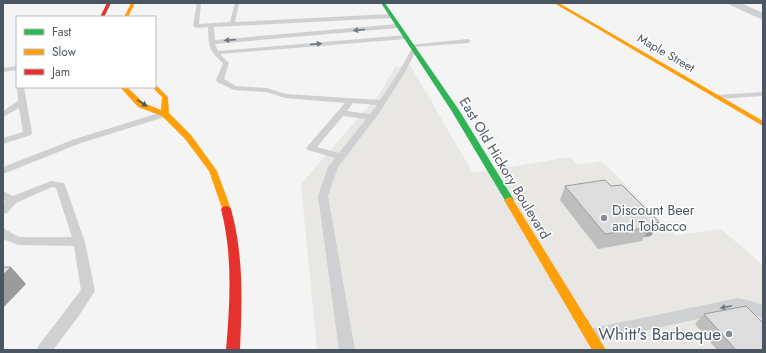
<svg xmlns="http://www.w3.org/2000/svg" width="766" height="353" viewBox="0 0 766 353" font-family="Jost,sans-serif">
	<rect width="100%" height="100%" fill="#f4f4f4"/>
	<path fill="#e8e7e3" d="M410,65L473,173L570,157L578,165L602,161L675,235L721,229L763,265V350H317L301,184L381,92L395,67Z"/>
	<g fill="none" stroke-linecap="round" stroke-linejoin="round">
		<path fill="#ced0d2" fill-rule="evenodd" d="M197,3H201L199,24L230,22L235,3H239L235,22L391,14L394,16L391,18L214,27L215,40L398,24L401,26L398,28L215,44L218,51L406,35L409,37L406,39L220,54L229,63L224,79L236,86L267,88L286,94L380,100L399,72L412,48L409,47V45L468,39L471,41L468,43L415,47L417,49L405,72L380,112L338,167L328,196L355,350H339L318,196L328,167L335,158L308,150L306,148L345,103L285,98L266,92L234,90L217,82L216,80L223,63C208,50 209,46 208,27L196,28L193,26ZM353,103L377,105L370,114L347,111ZM343,116L366,119L339,153L317,147Z
			M17,66V70L3,72V68Z
			M17,86L24,87L32,133L31,135L3,144V138L23,132L19,108L3,117V111L18,101Z
			M763,92V96L717,99L713,97L717,95Z
			M162,112H165L169,114L168,116L81,143L3,174V167L75,139Z
			M51,181L64,183L65,185L85,242L95,291L78,317L53,350H36L39,345L81,290L74,246L18,245L3,239V228L19,237H72L56,188L52,187L16,203L7,213L3,214V203L5,201L3,199V191L13,196Z
			M738,298L751,301L763,305V319L750,312L738,310L594,342L589,340L587,335L589,330L594,328Z"/>
		<path fill="#ced0d2" fill-rule="evenodd" d="M728,3H741L763,13V20L730,5Z"/>
		<path fill="#30b455" fill-rule="evenodd" d="M381,3H385L459,110L514,200L512,202H506L451,110Z"/>
		<path fill="#ff9f0a" fill-rule="evenodd" d="M131,3H135L128,17H124Z
			M554,3H559L763,121V126Z
			M155,85L157,86L168,97L169,113L191,135L217,171L231,209L229,211H223L209,171L185,139L162,116L138,107L120,87H127L144,103L161,110L162,97L152,87H155Z
			M509,197L512,198L606,350H592L504,200Z"/>
		<path fill="#e5322d" fill-rule="evenodd" d="M107,3H111L104,17H100Z
			M226,206L229,207L231,209C244,256 242,302 240,350H226C230,302 233,256 221,209L223,207Z"/>
	</g>
	<path fill="#bebebf" d="M565,186H611L659,222L651,236L644,237L642,241L598,249L560,200Z
		M704,314L763,350H717L695,324Z"/>
	<path fill="#9b9b9b" d="M659,222L651,236L644,237L650,227L647,224Z
		M11,267L26,284L3,308V275Z"/>
	<path fill="#ddddde" stroke="#9b9b9b" d="M605,180L611,186L622,185L659,222L647,224L650,227L605,234L565,186Z
		M3,267H11L3,275Z
		M746,306L763,323V350H736L704,314Z"/>
	<defs><path id="oneway-solid" d="M-6-.8H1V-3.2L6.5 0L1 3.2V.8H-6Z"/></defs>
	<g fill="#727b83">
		<use href="#oneway-solid" transform="translate(359 30) rotate(175)"/>
		<use href="#oneway-solid" transform="translate(230 40) rotate(175)"/>
		<use href="#oneway-solid" transform="translate(316 44) rotate(-5)"/>
		<use href="#oneway-solid" transform="translate(726 307) rotate(168)"/>
	</g>
	<use fill="#495b60" href="#oneway-solid" transform="translate(142 103) rotate(32)"/>
	<g fill="#868d94" stroke="#fff" stroke-width="1.5">
		<circle cx="604" cy="218" r="4"/>
		<circle cx="729" cy="334" r="4"/>
	</g>
	<g text-anchor="middle" dominant-baseline="central" stroke-width="3" stroke-linejoin="round" paint-order="stroke">
		<g font-size="12" fill="#4a5661" stroke="#fff">
			<text transform="translate(666 53) rotate(30)">Maple Street</text>
		</g>
		<g font-size="14" fill="#4a5661" stroke="#fff">
			<text transform="translate(505 168) rotate(59)">East Old Hickory Boulevard</text>
		</g>
		<g font-size="14" fill="#4a5661" stroke="#fff" text-anchor="start">
			<text x="612" y="210">Discount Beer<tspan x="612" dy="16">and Tobacco</tspan></text>
		</g>
		<g font-size="17" fill="#4a5661" stroke="#fff" text-anchor="end">
			<text x="721" y="334">Whitt's Barbeque</text>
		</g>
	</g>
	<rect width="766" height="353" fill="none" stroke="#4a5661" stroke-width="8"/>
	<rect x="16" y="16" width="140" height="72" fill="#ffffff" stroke="#b7bbc0"/>
	<rect x="24" y="29" width="20" height="6" fill="#30b455" stroke="#b7bbc0"/>
	<text x="52" y="36" font-size="12" fill="#4a5661">Fast</text>
	<rect x="24" y="49" width="20" height="6" fill="#ff9f0a" stroke="#b7bbc0"/>
	<text x="52" y="56" font-size="12" fill="#4a5661">Slow</text>
	<rect x="24" y="69" width="20" height="6" fill="#e5322d" stroke="#b7bbc0"/>
	<text x="52" y="76" font-size="12" fill="#4a5661">Jam</text>
</svg>
